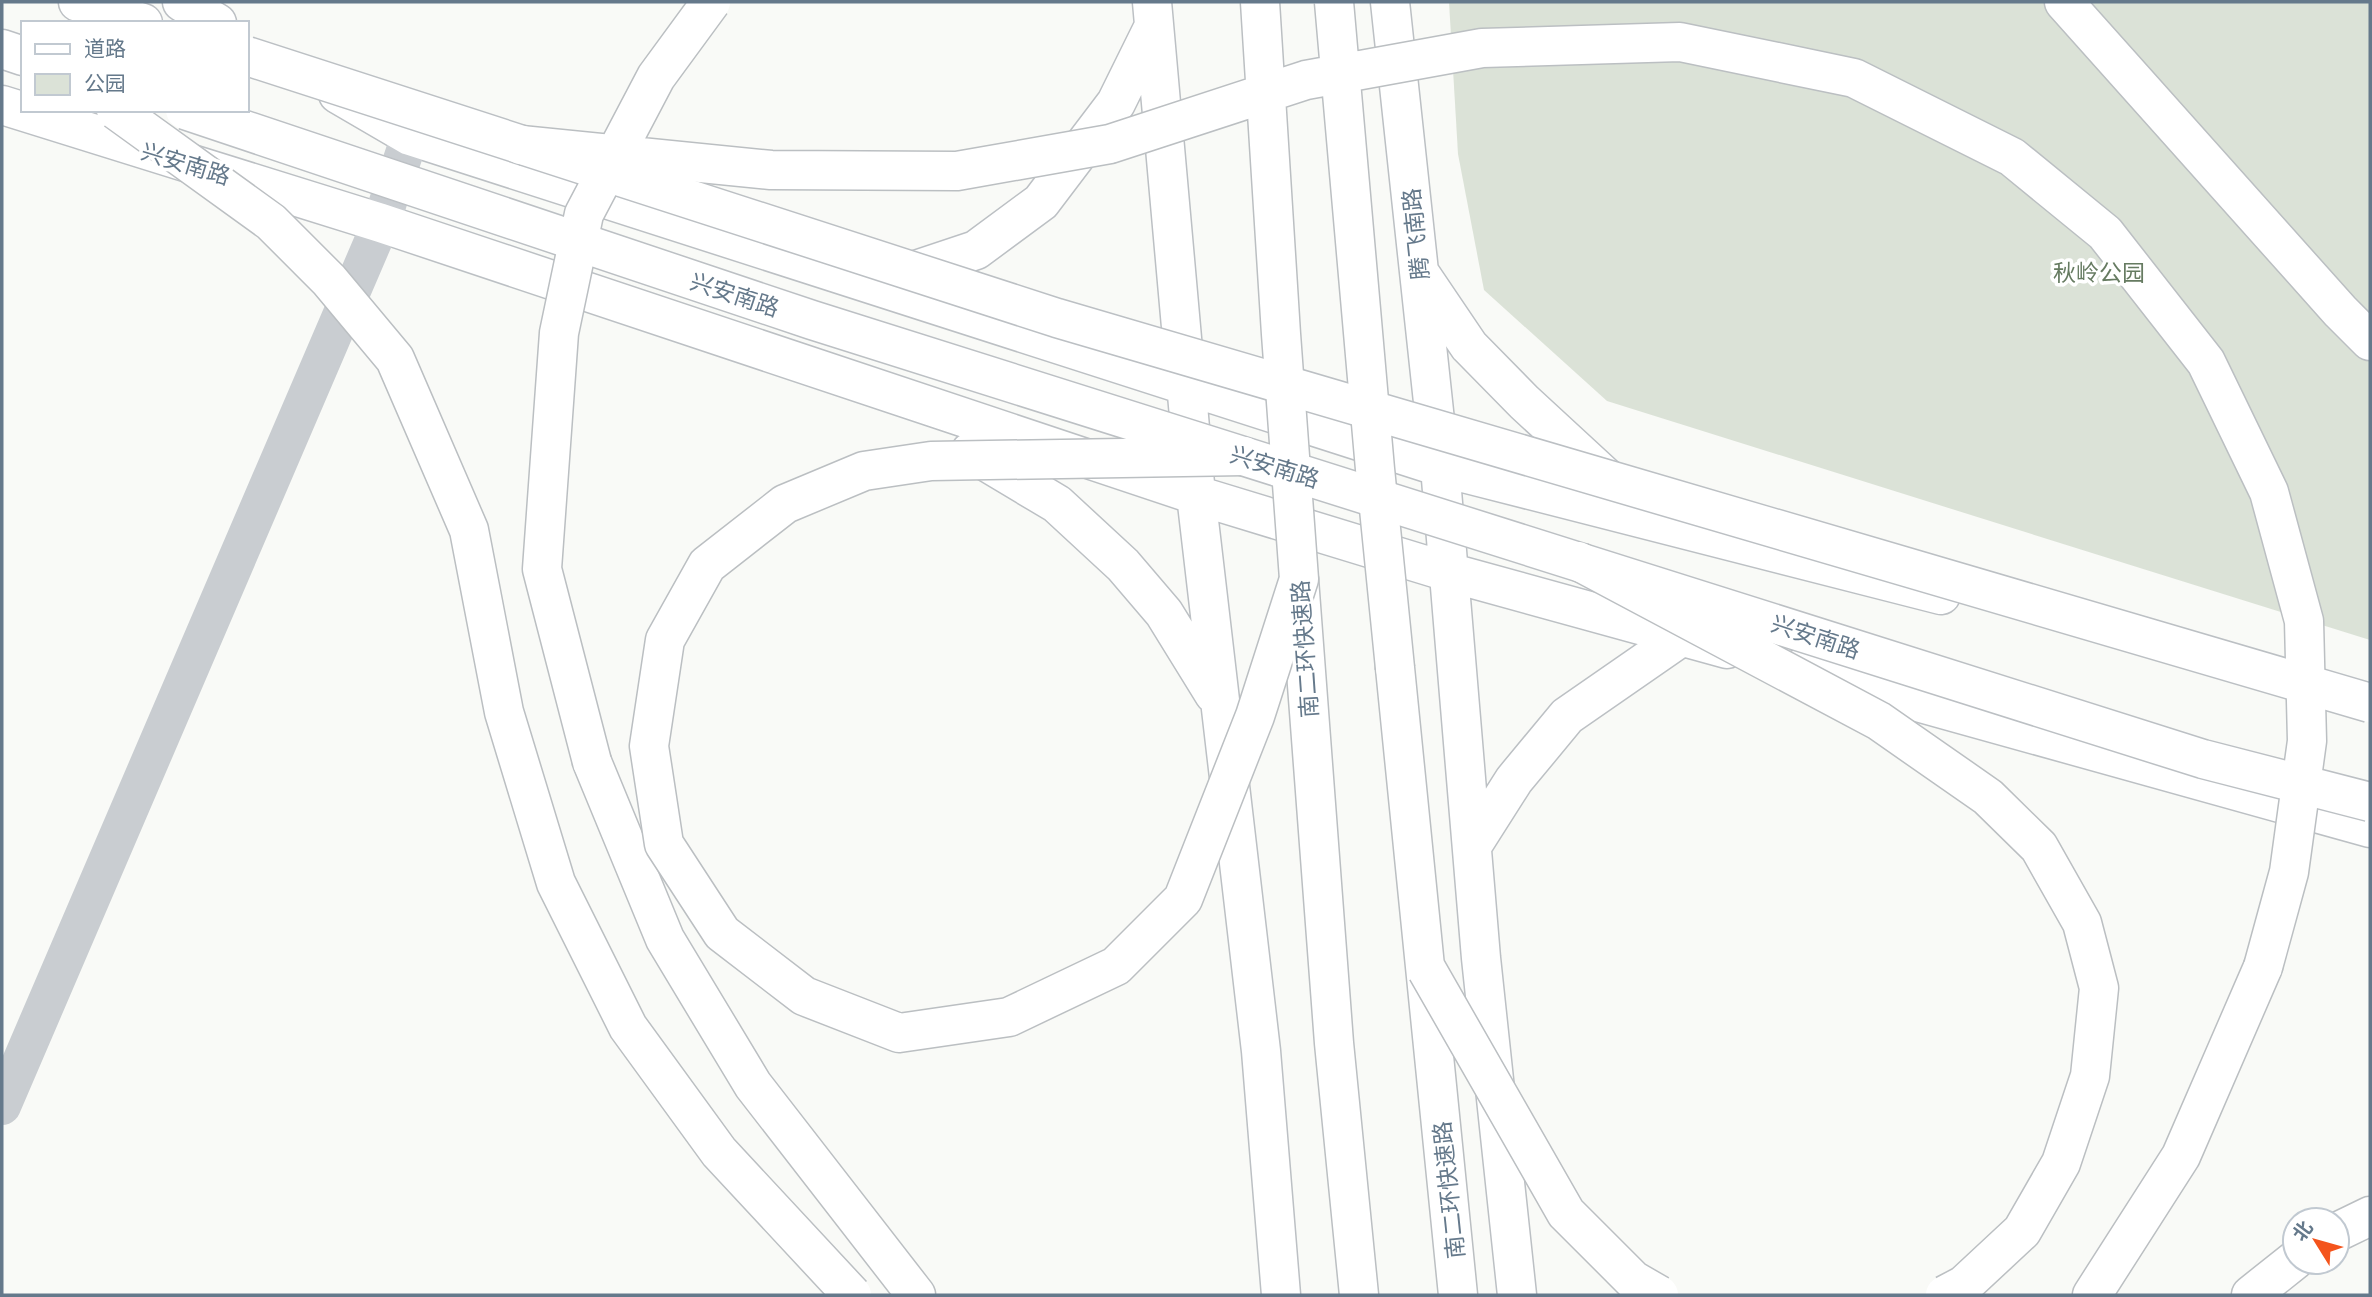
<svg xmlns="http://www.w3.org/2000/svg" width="2372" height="1297" viewBox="0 0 2372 1297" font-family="'IBM Plex Sans','Noto Sans SC',sans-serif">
	<rect width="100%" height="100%" fill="#f9faf7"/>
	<path fill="#dbe2d7" d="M1449,2H2370V640L1607,401L1484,290L1458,154Z"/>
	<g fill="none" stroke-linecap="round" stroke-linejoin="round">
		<defs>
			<path id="major" d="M78,2L143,23
				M182,2L217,23
				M1152,2L1196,495L1261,1051L1281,1295
				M1390,2L1440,467L1481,958L1517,1295
				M2,49L23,56
				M338,94L410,136L1440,467L1941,595
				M2,105L381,223L1196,495L1448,572L1727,649
				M1421,275L1469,346L1524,402L1614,485
				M892,278L976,250L1041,202L1116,103L1154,26
				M970,452L1057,504L1123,565L1164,613L1214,694
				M1799,669L2370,828
				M1472,846L1514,780L1567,716L1681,637"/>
			<path id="highway" d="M2064,2L2340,311L2370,341
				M1299,579L1334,1043L1359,1295
				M1395,668L1458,1295
				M592,762L665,939L753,1085L916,1295
				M2337,1232L2370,1216
				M2092,1295L2181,1156L2263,967
				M2251,1295L2295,1260"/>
		</defs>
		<use href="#major" stroke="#bcc0c4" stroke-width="41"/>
		<use href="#highway" stroke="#bbbfc2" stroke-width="41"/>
		<path stroke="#c9cdd1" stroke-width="38" d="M2,1106L381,223L410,136"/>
		<use href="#major" stroke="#fff" stroke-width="38"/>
		<use href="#highway" stroke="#fff" stroke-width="38"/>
		<defs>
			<path id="major-bridge" d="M247,56L1057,318L2370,703
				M185,110L812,320L2203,759L2370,802"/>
			<path id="highway-bridge" d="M1334,2L1375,469L1395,668
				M116,110L271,222L329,280L395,359L469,530L504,712L556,883L628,1027L719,1152L852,1295
				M521,145L771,170L957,171L1110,144L1306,80L1482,48L1680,42L1854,78L2012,157L2105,233L2206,362L2269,492L2304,621L2307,741L2289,872L2263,967
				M1244,456L931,461L864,471L785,504L707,565L665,640L649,746L664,844L722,933L804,996L899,1033L1009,1017L1116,966L1183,899L1255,716L1299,579L1281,334L1260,2
				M1578,561L1879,721L1988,797L2039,847L2082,923L2099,988L2090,1076L2061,1163L2022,1231L1964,1285L1945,1295
				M592,762L542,569L559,333L584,214L656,77L711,2
				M1427,970L1566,1213L1633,1280L1659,1295"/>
		</defs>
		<use href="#major-bridge" stroke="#bcc0c4" stroke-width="41" stroke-linecap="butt"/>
		<use href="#highway-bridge" stroke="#bbbfc2" stroke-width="41" stroke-linecap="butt"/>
		<use href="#major-bridge" stroke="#fff" stroke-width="38"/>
		<use href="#highway-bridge" stroke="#fff" stroke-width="38"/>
	</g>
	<g text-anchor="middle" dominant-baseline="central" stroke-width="7" stroke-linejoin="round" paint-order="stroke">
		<g font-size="23" fill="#65798b" stroke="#fff">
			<text transform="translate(186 163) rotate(17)">兴安南路</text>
			<text transform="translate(1415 234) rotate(-96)">腾飞南路</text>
			<text transform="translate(735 294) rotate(18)">兴安南路</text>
			<text transform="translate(1275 466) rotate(17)">兴安南路</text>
			<text transform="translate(1816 636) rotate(18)">兴安南路</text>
			<text transform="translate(1304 649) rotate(-94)">南二环快速路</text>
			<text transform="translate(1448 1190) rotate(-96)">南二环快速路</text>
		</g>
		<g font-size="23" fill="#667b61" stroke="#fff">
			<text x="2099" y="272">秋岭公园</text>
		</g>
	</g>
	<rect width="2372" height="1297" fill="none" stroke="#65798b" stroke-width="7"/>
	<rect x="21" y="21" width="228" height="91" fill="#ffffff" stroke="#c1c9d1" stroke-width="2"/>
	<rect x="35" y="44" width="35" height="10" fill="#ffffff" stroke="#c1c9d1" stroke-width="2"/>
	<text x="84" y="56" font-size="21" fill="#65798b">道路</text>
	<rect x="35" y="74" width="35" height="21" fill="#dbe2d7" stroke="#c1c9d1" stroke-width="2"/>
	<text x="84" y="91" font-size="21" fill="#65798b">公园</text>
	<g transform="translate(2316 1241) rotate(307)"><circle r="33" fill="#ffffff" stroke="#c1c9d1" stroke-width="2"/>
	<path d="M0-5L12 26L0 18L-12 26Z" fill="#f4541c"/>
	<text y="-10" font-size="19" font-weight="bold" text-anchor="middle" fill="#65798b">北</text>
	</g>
</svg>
